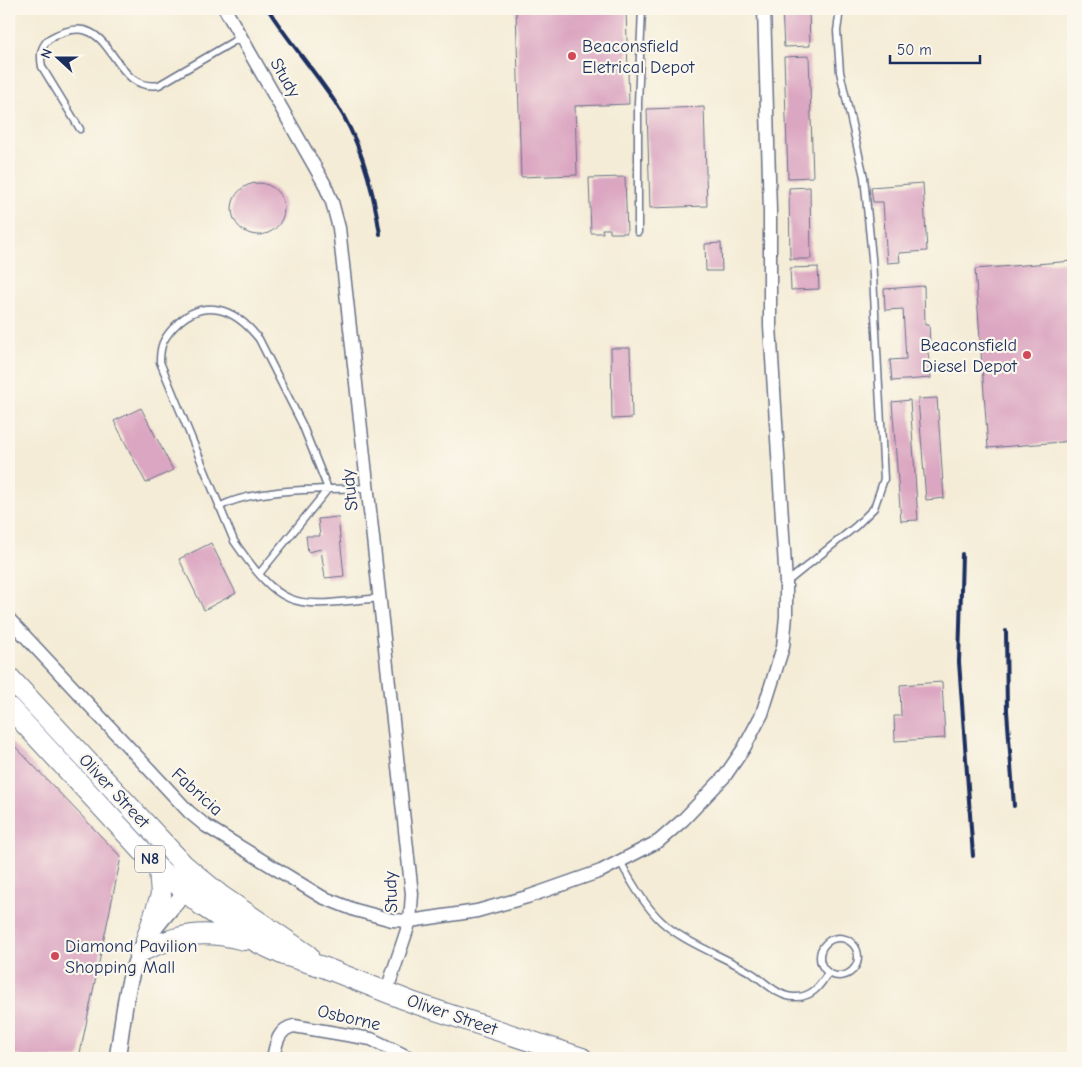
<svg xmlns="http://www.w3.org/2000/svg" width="1082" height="1067" viewBox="0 0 1082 1067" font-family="'Comic Neue',sans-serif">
	<rect width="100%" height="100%" fill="#fbf7ec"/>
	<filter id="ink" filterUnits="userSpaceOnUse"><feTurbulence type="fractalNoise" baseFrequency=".02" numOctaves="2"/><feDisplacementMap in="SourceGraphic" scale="10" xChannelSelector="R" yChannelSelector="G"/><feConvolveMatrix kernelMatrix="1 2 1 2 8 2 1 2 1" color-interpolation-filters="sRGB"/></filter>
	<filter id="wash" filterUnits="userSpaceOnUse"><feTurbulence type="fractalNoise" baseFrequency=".0096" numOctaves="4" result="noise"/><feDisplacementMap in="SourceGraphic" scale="20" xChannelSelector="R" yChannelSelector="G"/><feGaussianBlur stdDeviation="1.12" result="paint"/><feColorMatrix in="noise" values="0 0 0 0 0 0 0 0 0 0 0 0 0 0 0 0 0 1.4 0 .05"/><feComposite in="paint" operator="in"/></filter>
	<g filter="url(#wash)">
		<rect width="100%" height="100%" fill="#f4ecd6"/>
		<g id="blocks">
			<path fill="#dba6c1" d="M516,9H626L629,104L575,106L577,175L521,177Z
				M782,9H809L810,46L784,47Z
				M809,56L813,177L788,178L784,57Z
				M704,107L707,206L650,208L647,109Z
				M625,177L627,233H610V229H602L603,233H591L589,178Z
				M923,183L927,251L899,253L900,262L887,263L883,202H873L871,187Z
				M232 209a26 26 0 1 1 52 0a26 26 0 1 1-52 0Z
				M810,187L811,259H790L789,188Z
				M721,243L722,271H706L705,244Z
				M1073,261V441L988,448L975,269Z
				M818,267L819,289L791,290L790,268Z
				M924,286L925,325H929L930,344H927L931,378L892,381L890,360L906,359L903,309L885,310L884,289Z
				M611,348H630L632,418L612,419Z
				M937,398L944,498L926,500L918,399Z
				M910,400L918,520L901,521L892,402Z
				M141,408L173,470L146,483L114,421Z
				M338,517L344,576L325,578L321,549L308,552L306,536H320L318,519Z
				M211,543L236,593L204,610L179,559Z
				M942,682L945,738L895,741L894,716H901L900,685Z
				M9,740L121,857L79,1058H29L9,1054Z"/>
		</g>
	</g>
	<g filter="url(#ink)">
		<use href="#blocks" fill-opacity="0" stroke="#677188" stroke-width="1"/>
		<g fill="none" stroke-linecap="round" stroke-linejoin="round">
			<defs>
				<path id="service" d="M80,129L42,67C40,56 40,47 49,39C116,0 107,94 159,85L241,37
					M638,232V103L642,9
					M219,507C256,487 325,490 368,488
					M259,574L328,489L302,424L259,339C235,308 203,296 174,327C163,339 160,346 160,362L234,541C285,615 296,606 380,598
					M787,582L856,526L874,508L884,479L872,258L864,177L840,72L837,31L840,9
					M620,861C631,882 644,905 661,921C684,943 726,957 753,974C766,983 780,998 796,997C812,997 820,986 828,973
					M820 957a19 19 0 1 1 38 0a19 19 0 1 1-38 0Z"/>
				<path id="minor" d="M225,9L324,183L332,202L339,228L412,894L410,921L386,993
					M9,619L189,812L206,826L322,897L355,910L392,920L410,921L477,911L527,897L601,871L659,841L683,820L725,776L744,748L762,714L783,647L786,616V583L770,326V211L764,9
					M273,1058C276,1044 278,1029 294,1026L371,1039L410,1058"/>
				<path id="tertiary" d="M117,1058C124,1020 125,972 147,939C160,919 176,903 191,885"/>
				<path id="trunk" d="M9,677L184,865L220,895L308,955
					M9,707L159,869L201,905L258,943L284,955L323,967L414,1003L582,1058
					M146,940L161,895L159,869
					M140,952C179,934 203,929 244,940"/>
			</defs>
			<use href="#service" stroke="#677188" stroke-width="9"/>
			<use href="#minor" stroke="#677188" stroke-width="15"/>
			<use href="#tertiary" stroke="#677188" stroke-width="18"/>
			<use href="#trunk" stroke="#677188" stroke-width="22"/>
			<use href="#service" stroke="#fff" stroke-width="6"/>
			<use href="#minor" stroke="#fff" stroke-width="12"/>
			<use href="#tertiary" stroke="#fff" stroke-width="15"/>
			<use href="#trunk" stroke="#fff" stroke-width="20"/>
			<path stroke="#1b2f5e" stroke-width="4" d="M268,9C288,41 314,70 335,102C361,141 373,187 380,234
				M962,554L959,662L973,856
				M1006,631L1007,711L1014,806"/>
		</g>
	</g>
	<g fill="#d1495b" stroke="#fbf7ec" stroke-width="2">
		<circle cx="572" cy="56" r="5"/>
		<circle cx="1027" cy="355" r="5"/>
		<circle cx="55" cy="956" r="5"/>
	</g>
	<g text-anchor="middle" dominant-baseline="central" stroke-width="4.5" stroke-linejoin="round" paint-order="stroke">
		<rect fill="#fbf7ec" stroke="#5e6b89" stroke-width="1" x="135" y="845.5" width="30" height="27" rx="4"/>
		<g font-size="16" font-weight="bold" fill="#1b2f5e">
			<text x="150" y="859">N8</text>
		</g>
		<g font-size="18" fill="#1b2f5e" stroke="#fbf7ec" text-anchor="start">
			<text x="582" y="46">Beaconsfield<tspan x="582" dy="21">Eletrical Depot</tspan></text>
			<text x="1017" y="345" text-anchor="end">Beaconsfield<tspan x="1017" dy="21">Diesel Depot</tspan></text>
			<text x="65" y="946">Diamond Pavilion<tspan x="65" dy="21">Shopping Mall</tspan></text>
		</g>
		<g font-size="18" fill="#1b2f5e" stroke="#fbf7ec">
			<text transform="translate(285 78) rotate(60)">Study</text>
			<text transform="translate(350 490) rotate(-96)">Study</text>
			<text transform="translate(114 791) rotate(47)">Oliver Street</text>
			<text transform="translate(197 792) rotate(42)">Fabricia</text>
			<text transform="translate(391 892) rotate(-92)">Study</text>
			<text transform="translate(452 1015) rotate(19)">Oliver Street</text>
			<text transform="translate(349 1018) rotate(13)">Osborne</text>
		</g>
	</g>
	<rect width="1082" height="1067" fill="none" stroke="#fbf7ec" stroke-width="30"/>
	<g transform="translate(58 58) rotate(291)" stroke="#fbf7ec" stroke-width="4" paint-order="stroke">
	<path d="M0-4L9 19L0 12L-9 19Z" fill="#1b2f5e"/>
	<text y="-8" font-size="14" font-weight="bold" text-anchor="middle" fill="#1b2f5e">N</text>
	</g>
	<path d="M890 55v8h90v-8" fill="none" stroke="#1b2f5e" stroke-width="2.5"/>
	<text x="897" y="55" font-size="15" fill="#1b2f5e" stroke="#fbf7ec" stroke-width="4" paint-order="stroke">50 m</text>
</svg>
